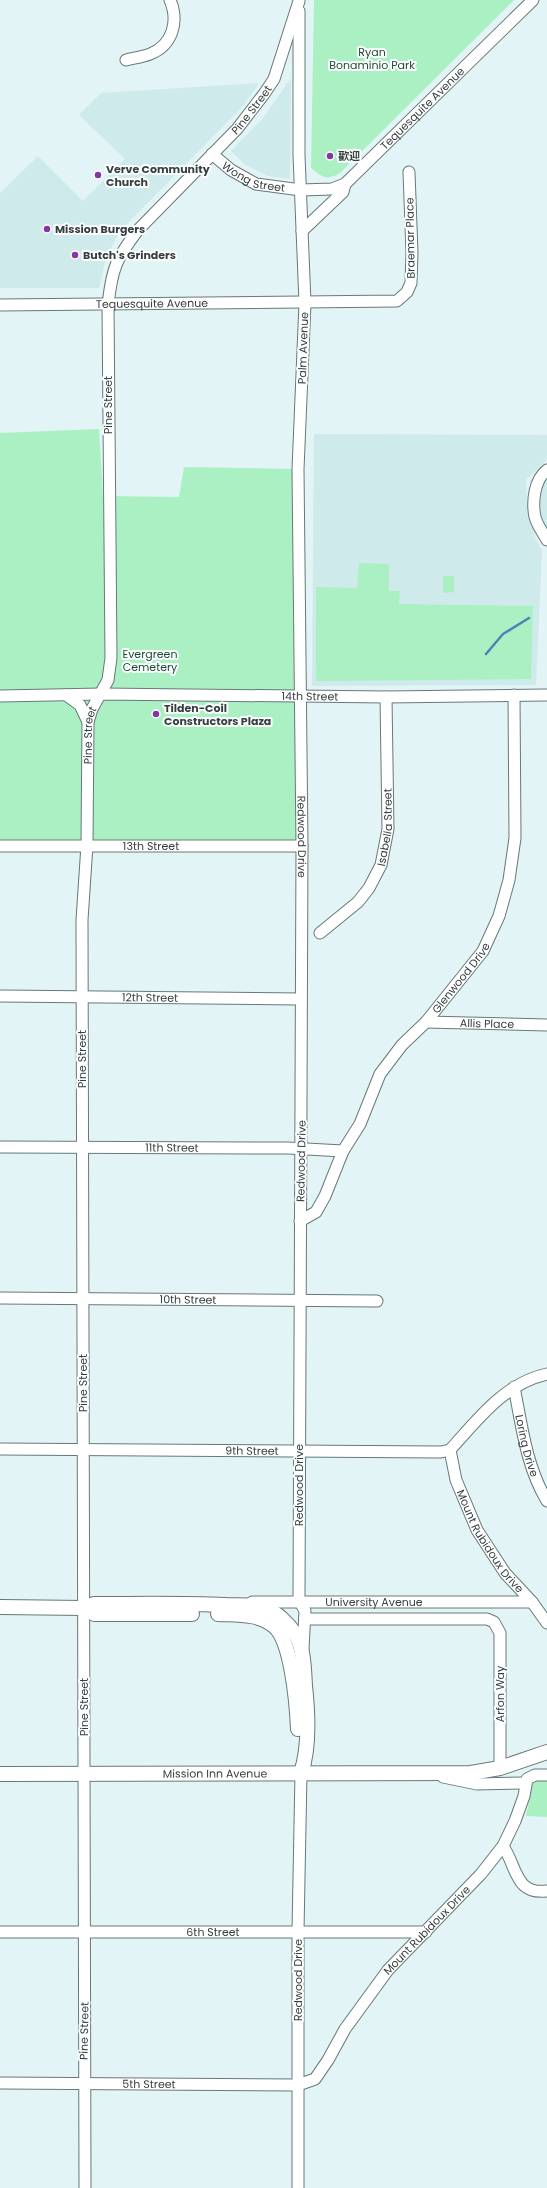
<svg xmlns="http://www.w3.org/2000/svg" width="547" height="2188" viewBox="0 0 547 2188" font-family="Poppins,'Noto Sans SC',sans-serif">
	<rect width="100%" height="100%" fill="#e2f4f5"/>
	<path fill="#cfeaeb" d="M291,78L290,179L268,176L245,165L231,151L263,118Z
		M259,83L243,106L121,230L106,257L99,288H0V193L38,156L83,201L125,159L79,115L101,93Z
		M314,434L547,435V460L526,480L527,502L535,537L542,551L536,685L312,686Z
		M547,476V531L543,524L539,501L540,488Z"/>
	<path fill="#aaf0c2" d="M314,0H514L340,173C327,181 322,177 311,168Z
		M99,429L103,496L179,497L184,467L295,469L302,850L0,848V433Z
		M359,563L389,564V591H400L399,604L533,606L531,679L316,681V587L357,588Z
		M443,576H454V592L443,593Z
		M533,1781H547V1817L526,1816Z"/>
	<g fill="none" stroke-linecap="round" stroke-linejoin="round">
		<path stroke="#4985b6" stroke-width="2.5" d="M486,654L503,634L529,618"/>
		<defs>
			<g id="minor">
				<path id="s1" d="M299,11V155L305,303L298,469L302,846L299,1600L305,1611L303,1649"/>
				<path d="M126,60C134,58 143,57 150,54C173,45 179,21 170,0"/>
				<path id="s2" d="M212,154L231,170L256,184L301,190L332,189L345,184L533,0"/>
				<path d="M302,231L343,192L345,184"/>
				<path id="s3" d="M0,305L397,301L407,292L411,283L412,253L409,172"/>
				<path d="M547,470C534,480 532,502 535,517C537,525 543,533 547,540"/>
				<path d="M66,695L80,705L88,722"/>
				<path id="s4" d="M0,696L102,694L386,697L547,695"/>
				<path id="s5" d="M0,846H302"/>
				<path id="s6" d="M320,933L358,902L369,888L381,865L388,829L386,697"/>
				<path id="s7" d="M0,996L300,999"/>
				<path id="s8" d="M426,1022L547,1025"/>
				<path id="s9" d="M0,1147L288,1148L343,1151"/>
				<path id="s10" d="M300,1221L316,1212L325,1196L343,1151L360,1124L380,1074L402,1045L426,1022L483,951L499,916L509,880L515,838L514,695"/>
				<path id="s11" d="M0,1298L377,1301"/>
				<path id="s12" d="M514,1387C522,1426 526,1466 547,1501"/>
				<path id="s13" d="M0,1449L441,1452L450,1450C478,1419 505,1383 547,1374"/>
				<path id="s14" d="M450,1450L456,1480L477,1530L505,1573L532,1602L547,1623"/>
				<path id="s15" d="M252,1602H532"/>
				<path d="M305,1619H487L494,1622L500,1633V1768"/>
				<path d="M443,1777L477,1784L525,1783"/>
				<path d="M503,1846C517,1867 515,1895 547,1891"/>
				<path id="s16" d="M0,1932H426"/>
				<path id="s17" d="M0,2083L298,2085L315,2079L328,2060L345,2029L388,1970L481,1874L503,1846L515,1821L524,1796L527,1779L535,1775H547"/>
				<path id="s18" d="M85,2188L82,920L87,845L88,722L92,709L108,680L111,658L108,305C112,268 116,259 138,230L237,129L264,94L274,79L299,1"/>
				<path d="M298,2188V1931L301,1773"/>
			</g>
			<g id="major">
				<path d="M0,1607L84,1608L94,1604C137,1604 181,1603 225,1605C238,1606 251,1604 264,1608C277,1612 289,1624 296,1635C304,1650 304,1669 305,1686C308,1713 310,1747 301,1773"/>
				<path d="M84,1608L94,1614H192"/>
				<path d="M218,1614C237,1615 258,1613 274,1626C292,1641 297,1706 298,1729"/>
				<path id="s19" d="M0,1774L471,1773L500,1768L547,1752"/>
			</g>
		</defs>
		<use href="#minor" stroke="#687879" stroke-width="13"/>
		<use href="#major" stroke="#687879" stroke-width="16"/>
		<use href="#minor" stroke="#fff" stroke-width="11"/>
		<use href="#major" stroke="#fff" stroke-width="14"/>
	</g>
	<g fill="#8635a5" stroke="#fbfefe" stroke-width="1.5">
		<circle cx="330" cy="156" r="4"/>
		<circle cx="98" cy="175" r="4"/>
		<circle cx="47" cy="229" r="4"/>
		<circle cx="75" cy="255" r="4"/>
		<circle cx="156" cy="714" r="4"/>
	</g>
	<g text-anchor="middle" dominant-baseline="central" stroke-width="4" stroke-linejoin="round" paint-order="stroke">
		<g font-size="11" fill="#204a31" stroke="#fbfefe">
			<text x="372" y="52">Ryan<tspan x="372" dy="13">Bonaminio Park</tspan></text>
			<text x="150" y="654">Evergreen<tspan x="150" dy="13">Cemetery</tspan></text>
		</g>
		<g font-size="11" fill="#373e3e" stroke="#fbfefe">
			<text stroke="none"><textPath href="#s2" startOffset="252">Tequesquite Avenue</textPath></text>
			<text stroke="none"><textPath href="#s18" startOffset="2136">Pine Street</textPath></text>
			<text stroke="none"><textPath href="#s2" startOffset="49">Wong Street</textPath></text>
			<text transform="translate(410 238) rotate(-91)">Braemar Place</text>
			<text stroke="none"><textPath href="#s3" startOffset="152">Tequesquite Avenue</textPath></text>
			<text transform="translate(303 348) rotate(-88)">Palm Avenue</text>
			<text transform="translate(108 405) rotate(-90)">Pine Street</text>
			<text stroke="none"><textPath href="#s4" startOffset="310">14th Street</textPath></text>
			<text stroke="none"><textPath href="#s18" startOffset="1453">Pine Street</textPath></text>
			<text stroke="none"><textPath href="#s6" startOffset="131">Isabella Street</textPath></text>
			<text stroke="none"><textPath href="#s1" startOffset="826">Redwood Drive</textPath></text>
			<text stroke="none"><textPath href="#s5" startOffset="151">13th Street</textPath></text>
			<text stroke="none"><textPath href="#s10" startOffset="297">Glenwood Drive</textPath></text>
			<text stroke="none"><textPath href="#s7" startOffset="150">12th Street</textPath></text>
			<text stroke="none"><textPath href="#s8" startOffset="61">Allis Place</textPath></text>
			<text transform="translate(82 1059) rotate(-90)">Pine Street</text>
			<text stroke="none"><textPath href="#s9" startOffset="172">11th Street</textPath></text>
			<text transform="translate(301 1161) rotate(-89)">Redwood Drive</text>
			<text stroke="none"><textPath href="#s11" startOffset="188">10th Street</textPath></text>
			<text transform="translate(83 1383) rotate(-90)">Pine Street</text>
			<text stroke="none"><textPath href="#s12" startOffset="60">Loring Drive</textPath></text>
			<text stroke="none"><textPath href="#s13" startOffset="252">9th Street</textPath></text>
			<text transform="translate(299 1485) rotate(-90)">Redwood Drive</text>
			<text stroke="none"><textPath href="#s14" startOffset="101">Mount Rubidoux Drive</textPath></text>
			<text stroke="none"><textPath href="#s15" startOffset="122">University Avenue</textPath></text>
			<text transform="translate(500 1694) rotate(-90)">Arfon Way</text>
			<text transform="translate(84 1707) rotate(-90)">Pine Street</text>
			<text stroke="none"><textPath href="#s19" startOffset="215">Mission Inn Avenue</textPath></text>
			<text stroke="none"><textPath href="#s17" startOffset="503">Mount Rubidoux Drive</textPath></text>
			<text stroke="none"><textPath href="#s16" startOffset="213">6th Street</textPath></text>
			<text transform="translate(298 1980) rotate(-90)">Redwood Drive</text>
			<text transform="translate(84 2031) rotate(-89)">Pine Street</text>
			<text stroke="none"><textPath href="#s17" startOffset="149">5th Street</textPath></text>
		</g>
		<g font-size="11" font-weight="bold" fill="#373e3e" stroke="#fbfefe" text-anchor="start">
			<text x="338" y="156">歡迎</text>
			<text x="106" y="169">Verve Community<tspan x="106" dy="13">Church</tspan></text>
			<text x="55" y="229">Mission Burgers</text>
			<text x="83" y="255">Butch's Grinders</text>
			<text x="164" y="708">Tilden-Coil<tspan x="164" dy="13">Constructors Plaza</tspan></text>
		</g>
	</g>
</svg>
